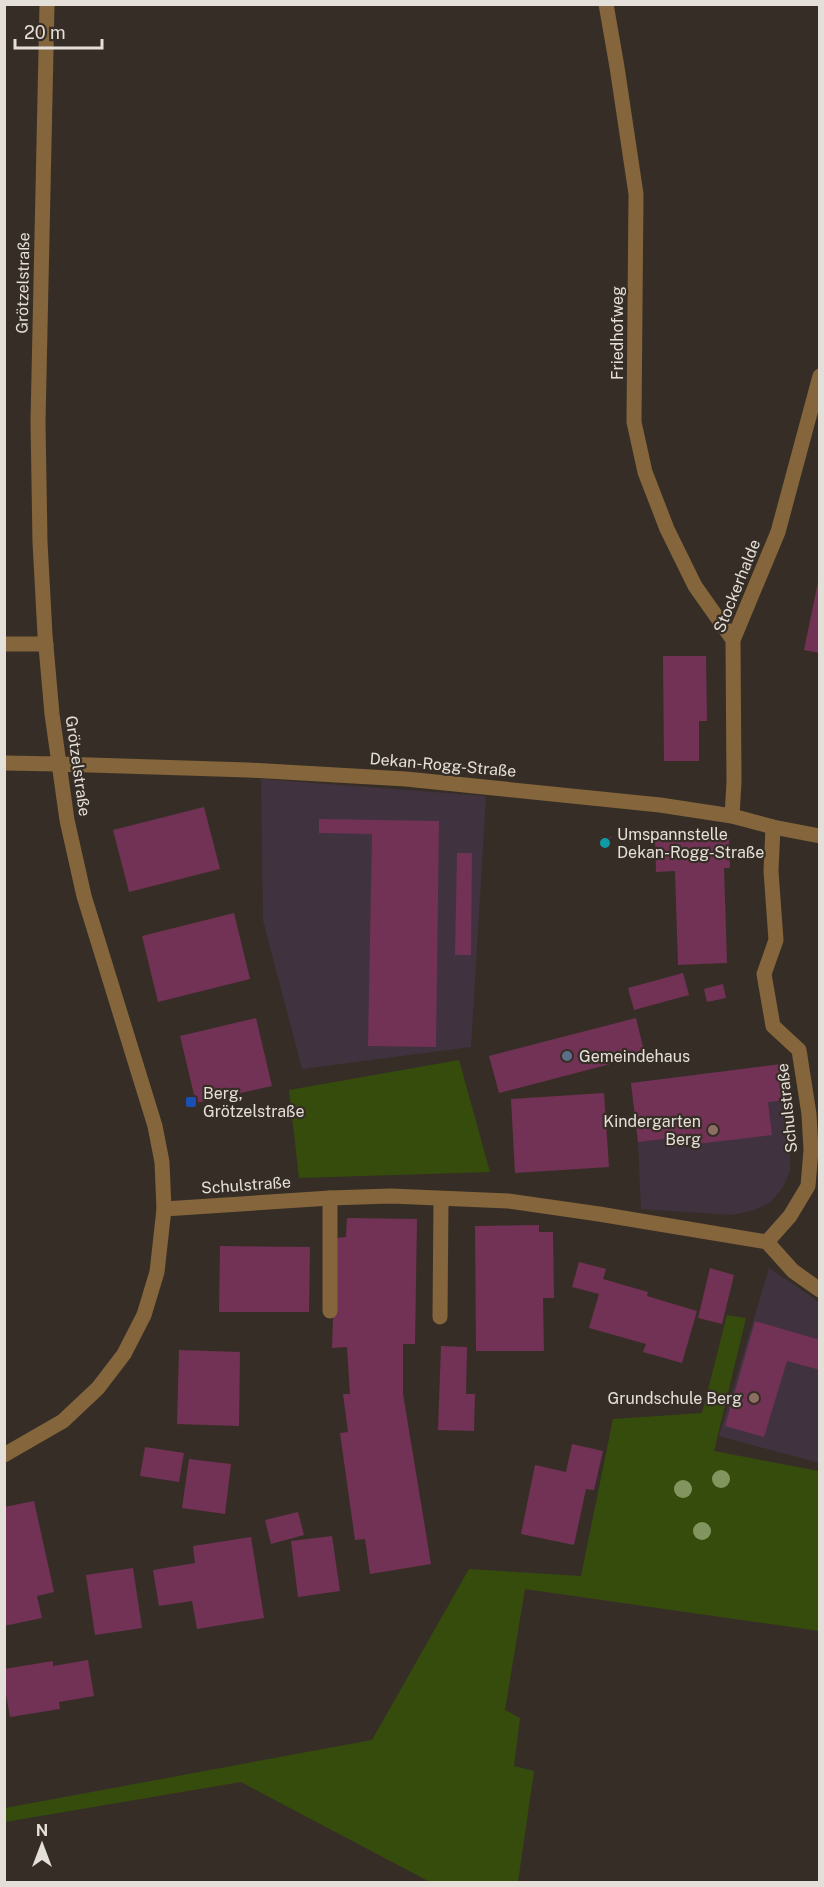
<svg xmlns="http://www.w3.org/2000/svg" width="824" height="1887" viewBox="0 0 824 1887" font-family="'Public Sans',sans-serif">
	<rect width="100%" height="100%" fill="#362e26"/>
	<path fill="#41323f" d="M261,779L486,796L471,1047L302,1069L263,920Z
		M781,1064L790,1146V1171L783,1187L771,1202L754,1210L732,1215L641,1209L638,1142L631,1083Z
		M769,1268L819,1302V1463L719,1436Z"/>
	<path fill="#354c0d" d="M459,1060L490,1172L299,1178L289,1090Z
		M727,1315L746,1318L714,1451L819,1471V1631L525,1589L505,1710L520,1718L514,1766L534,1771L518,1882H430L241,1782L5,1822V1808L372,1740L469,1569L581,1576L613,1419L702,1413Z"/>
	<path fill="#713255" d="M818,582H820V653L804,650Z
		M663,656H706L707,721H699V761H664Z
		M204,807L220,869L129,892L113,830Z
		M319,819L439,821L436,1047L368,1046L372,834L319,833Z
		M600,837H611L610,848H600Z
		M729,838L730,868H724L727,963L678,965L675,871L656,872L655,841Z
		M457,853H472L471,955H455Z
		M234,913L250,979L158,1002L142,936Z
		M683,973L689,995L634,1010L628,988Z
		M723,984L726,998L707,1002L704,989Z
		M256,1018L272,1086L196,1103L180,1036Z
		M636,1018L645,1055L499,1093L489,1056Z
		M781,1064L786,1100L768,1102L772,1135L672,1147L671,1138L638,1142L631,1083Z
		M604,1093L609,1167L515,1173L511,1099Z
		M347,1218L417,1219L415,1344H403V1394L431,1564L370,1574L365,1539L355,1540L340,1433L348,1432L343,1394H350L347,1347L332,1348L336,1238L346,1237Z
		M539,1225V1232H553L554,1298H543L544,1351H476L475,1226Z
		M220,1246L310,1247L309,1312H219Z
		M579,1262L606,1269L603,1279L648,1292L647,1296L697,1311L682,1363L643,1352L646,1344L589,1328L599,1294L572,1287Z
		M710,1268L734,1275L722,1324L698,1318Z
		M755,1321L820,1340V1370L787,1361L764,1437L725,1426Z
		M441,1346L467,1347L466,1394H475L474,1431L438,1430Z
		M179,1350L240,1352L239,1426L177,1424Z
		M572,1444L603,1451L594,1490L586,1489L574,1545L521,1534L535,1465L566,1472Z
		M145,1447L184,1453L179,1482L140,1476Z
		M189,1459L231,1464L225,1514L182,1508Z
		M34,1501L54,1592L37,1596L42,1618L4,1626V1507Z
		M298,1512L304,1535L271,1544L265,1520Z
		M332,1536L340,1591L298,1597L291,1541Z
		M251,1537L264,1618L197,1629L192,1601L159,1606L153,1570L195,1563L193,1546Z
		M133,1568L142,1628L95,1635L86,1575Z
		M88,1660L94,1696L59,1702L60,1709L10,1717L4,1683V1669L53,1661V1666Z"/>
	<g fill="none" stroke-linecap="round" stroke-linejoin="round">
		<path stroke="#85653b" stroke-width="15" d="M4,644H46
			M330,1198V1311
			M440,1317L441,1200"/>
		<path stroke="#85653b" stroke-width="15" d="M606,4L617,67L636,194L634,422L645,472L667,529L695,586L733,640
			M4,763L59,764
			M732,816L734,782L733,640L778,532L820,376
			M164,1209L330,1198L391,1196L508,1201L599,1214L767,1242L793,1271L820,1290
			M767,1242L790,1216L808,1186L811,1150L809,1114L799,1050L773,1026L764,974L776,940L771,871L773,827"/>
		<path stroke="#85653b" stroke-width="15" d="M59,764L248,770L406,779L660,805L732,816L773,827L820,836
			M4,1455L63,1421L98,1388L124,1354L144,1315L157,1272L164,1209L162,1162L155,1126L84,896L67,820L52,714L45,635L40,542L38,422L47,4"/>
	</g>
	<g fill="#82955e">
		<circle cx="721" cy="1479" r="9"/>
		<circle cx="683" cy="1489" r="9"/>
		<circle cx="702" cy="1531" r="9"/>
	</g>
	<circle fill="#0f9aa8" stroke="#362e26" stroke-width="2" cx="605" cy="843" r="6"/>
	<circle fill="#5c6f8a" stroke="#362e26" stroke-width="2" cx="567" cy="1056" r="6"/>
	<rect fill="#1a4fb4" stroke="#362e26" stroke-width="2" x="185" y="1096" width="12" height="12" rx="3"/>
	<g fill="#8d6e63" stroke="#362e26" stroke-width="2">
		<circle cx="713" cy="1130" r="6"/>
		<circle cx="754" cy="1398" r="6"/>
	</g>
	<g text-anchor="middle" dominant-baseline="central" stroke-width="4.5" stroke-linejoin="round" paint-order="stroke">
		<g font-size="16" fill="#e4dfd9" stroke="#362e26">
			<text transform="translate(23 283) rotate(-89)">Grötzelstraße</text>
			<text transform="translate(617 333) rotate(-90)">Friedhofweg</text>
			<text transform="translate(737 586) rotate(-68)">Stockerhalde</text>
			<text transform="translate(443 765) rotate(5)">Dekan-Rogg-Straße</text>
			<text transform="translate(78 766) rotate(82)">Grötzelstraße</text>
			<text transform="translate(787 1108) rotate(-96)">Schulstraße</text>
			<text transform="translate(246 1185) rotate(-4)">Schulstraße</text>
		</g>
		<g font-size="16" fill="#e4dfd9" stroke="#362e26" text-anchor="start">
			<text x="617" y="834">Umspannstelle<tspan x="617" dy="18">Dekan-Rogg-Straße</tspan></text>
			<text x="579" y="1056">Gemeindehaus</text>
			<text x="203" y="1093">Berg,<tspan x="203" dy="18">Grötzelstraße</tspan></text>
			<text x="701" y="1121" text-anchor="end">Kindergarten<tspan x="701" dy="18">Berg</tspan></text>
			<text x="742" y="1398" text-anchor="end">Grundschule Berg</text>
		</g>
	</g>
	<rect width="824" height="1887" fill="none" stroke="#e4dfd9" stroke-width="12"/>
	<g transform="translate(42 1845)" stroke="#362e26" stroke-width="4.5" paint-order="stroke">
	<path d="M0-4.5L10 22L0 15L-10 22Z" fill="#e4dfd9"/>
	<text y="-9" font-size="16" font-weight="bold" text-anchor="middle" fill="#e4dfd9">N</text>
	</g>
	<path d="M15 39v9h87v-9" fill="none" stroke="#e4dfd9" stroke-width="3"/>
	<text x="24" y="39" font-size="18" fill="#e4dfd9" stroke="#362e26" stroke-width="4.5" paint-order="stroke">20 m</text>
</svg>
